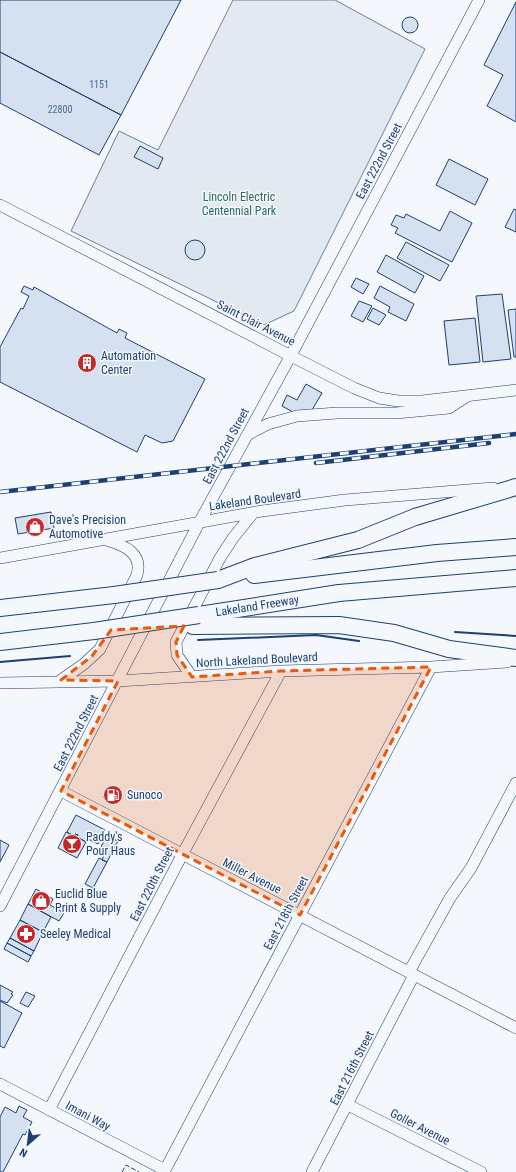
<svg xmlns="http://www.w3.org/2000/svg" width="516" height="1172" viewBox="0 0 516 1172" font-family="'Roboto Condensed',sans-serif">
	<rect width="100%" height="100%" fill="#f4f7fb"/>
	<path fill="#e3e9f0" stroke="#687fa3" d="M233,0H335L425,49L294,311L264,325L71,231L119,131L158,150Z"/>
	<path fill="#d5e0f0" stroke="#1d3f73" d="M0,0H181L121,115L0,52Z
		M516,2V122L487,106L503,75L484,65Z
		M402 25a8 8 0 1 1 16 0a8 8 0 1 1-16 0Z
		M0,52L121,115L99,155L0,103Z
		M140,146L163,158L158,169L134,157Z
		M449,159L488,179L475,205L436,185Z
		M514,209L516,210V232L505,227Z
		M450,211L472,223L452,262L395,233L398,228L391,225L396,215L404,218L406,214L440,231Z
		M185 250a10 10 0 1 1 20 0a10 10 0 1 1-20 0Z
		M406,242L449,265L440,281L397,258Z
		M386,255L424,276L415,293L377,272Z
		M356,278L369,284L363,294L351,287Z
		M24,286L33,290L34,287L117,333L119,329L127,333L125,338L205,379L173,441L162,443L145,435L137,452L0,382V347L21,308L23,309L29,296L21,292Z
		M380,286L414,304L406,321L388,312L390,307L374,298Z
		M502,294L511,359L483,362L476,296Z
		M359,301L372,306L363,322L351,316Z
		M373,308L386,315L379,325L367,319Z
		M516,309V357H514L508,310Z
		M475,318L480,362L449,365L444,321Z
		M306,384L322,393L312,410L293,412L282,406L287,395L297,400Z
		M51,512L54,528L18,534L15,518Z
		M108,788L121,794L115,804L103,797Z
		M76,815L105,830L98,844L88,839L86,842L77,837L78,835L75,834L74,836L67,832Z
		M66,832L74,836L75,834L78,835L77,837L86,842L77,858L58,848Z
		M107,836L118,841L107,862L102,860L104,855L98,852Z
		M0,840L9,845L0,862Z
		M99,858L107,862L93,888L85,884Z
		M36,889L53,899L50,905L64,913L59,921L28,904Z
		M28,904L51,917L43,932L20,920Z
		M20,920L43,932L34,951L10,938Z
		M10,938L34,951L31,956L7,943Z
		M7,943L31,956L28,962L4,949Z
		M0,985L13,992L11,994L13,995L7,1003L0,1000Z
		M26,992L35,996L28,1007L20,1003Z
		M0,1001L22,1013L4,1048L0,1046Z
		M19,1106L27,1110L23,1117L32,1122L25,1135L23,1134L3,1172H0V1117L5,1107L16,1113Z"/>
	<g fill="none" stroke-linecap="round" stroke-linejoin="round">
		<defs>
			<path id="minor" d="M0,205L291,356L354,388L379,398L398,401H422L516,390
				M247,435L268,424L297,416L337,413H396L449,408L466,397
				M0,558L262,511L345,500L493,488
				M192,677L177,655L176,642L220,558L233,538L254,512
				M61,680L84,664L100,649L137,575C143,553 124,545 106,540
				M0,683L118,681L281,671L431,667L507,662
				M61,791L516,1028
				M0,906L200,521L290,357L479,0
				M409,972L450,898L471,868L516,783
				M0,1084L165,1170L431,667
				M348,1105L481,1172
				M49,1110L182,855L281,671
				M312,1172L414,975"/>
			<g id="highway">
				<path d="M254,575L437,553L516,547"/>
				<path d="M218,580L255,566L358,540L415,517L516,487"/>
				<path d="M0,608L114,595"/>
				<path id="s1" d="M199,615L339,593L516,578"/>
				<path d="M193,626L339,625L394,633L449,649L516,658"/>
				<path d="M0,642L94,631"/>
			</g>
		</defs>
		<use href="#minor" stroke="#1d3f73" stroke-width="12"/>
		<use href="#highway" stroke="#1d3f73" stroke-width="18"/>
		<use href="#minor" stroke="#f4f7fb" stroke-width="11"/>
		<use href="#highway" stroke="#f4f7fb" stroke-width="16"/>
		<defs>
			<path id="rail" d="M316,463L489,443
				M0,492L516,434"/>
		</defs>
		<use href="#rail" stroke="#1d3f73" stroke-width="4.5"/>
		<use href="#rail" stroke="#f4f7fb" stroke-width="3" stroke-dasharray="9" stroke-linecap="butt"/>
		<defs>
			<path id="highway-bridge" d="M114,595L218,580
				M94,631L199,615"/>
		</defs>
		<use href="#highway-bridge" stroke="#1d3f73" stroke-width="18" stroke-linecap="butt"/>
		<use href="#highway-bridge" stroke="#f4f7fb" stroke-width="16"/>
		<path stroke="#1d3f73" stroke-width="1" stroke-dasharray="5 2" stroke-linecap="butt" d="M122,1172L126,1165L139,1172"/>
		<path stroke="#1d3f73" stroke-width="2" d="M455,632L516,636
			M198,640L316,635L359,641
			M0,662L70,656"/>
	</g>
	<path fill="#e8590c" fill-opacity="0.2" stroke="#e8590c" stroke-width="3" stroke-dasharray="8 5" stroke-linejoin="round" d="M184,626L176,642L177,655L192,677L281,671L431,667L300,915L61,791L118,681L61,680L92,656L111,630Z"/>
	<defs>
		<symbol id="building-disc" viewBox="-11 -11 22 22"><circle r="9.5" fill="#c62828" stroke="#f4f7fb"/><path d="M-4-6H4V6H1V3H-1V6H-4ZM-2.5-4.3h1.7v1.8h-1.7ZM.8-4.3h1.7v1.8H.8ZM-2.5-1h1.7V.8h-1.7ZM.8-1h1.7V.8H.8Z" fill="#fff"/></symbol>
		<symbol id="shop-disc" viewBox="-11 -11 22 22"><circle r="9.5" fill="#c62828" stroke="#f4f7fb"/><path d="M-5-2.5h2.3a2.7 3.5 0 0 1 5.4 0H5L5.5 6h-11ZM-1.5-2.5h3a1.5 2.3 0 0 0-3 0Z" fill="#fff"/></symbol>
		<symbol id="fuel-disc" viewBox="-11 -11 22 22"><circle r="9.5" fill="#c62828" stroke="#f4f7fb"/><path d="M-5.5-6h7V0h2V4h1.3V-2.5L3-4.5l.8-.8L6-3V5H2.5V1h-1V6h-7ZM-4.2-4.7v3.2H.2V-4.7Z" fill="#fff"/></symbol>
		<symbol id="bar-disc" viewBox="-11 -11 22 22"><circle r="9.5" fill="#c62828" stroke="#f4f7fb"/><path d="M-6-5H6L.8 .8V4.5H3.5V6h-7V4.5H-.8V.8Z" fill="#fff"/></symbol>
		<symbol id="pharmacy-disc" viewBox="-11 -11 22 22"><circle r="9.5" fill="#c62828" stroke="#f4f7fb"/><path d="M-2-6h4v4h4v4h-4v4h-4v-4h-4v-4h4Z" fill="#fff"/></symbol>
	</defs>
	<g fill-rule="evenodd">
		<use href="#building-disc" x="76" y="352" width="22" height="22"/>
		<use href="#shop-disc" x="24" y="516" width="22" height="22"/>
		<use href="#fuel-disc" x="102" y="784" width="22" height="22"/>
		<use href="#bar-disc" x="61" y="833" width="22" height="22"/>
		<use href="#shop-disc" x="30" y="890" width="22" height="22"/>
		<use href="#pharmacy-disc" x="15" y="923" width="22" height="22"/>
	</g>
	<g text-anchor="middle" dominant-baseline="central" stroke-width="3" stroke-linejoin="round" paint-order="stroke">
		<g font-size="10" fill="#4b6792">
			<text x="99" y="84">1151</text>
			<text x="60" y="109">22800</text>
		</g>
		<g font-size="12" fill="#1d3f73" stroke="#f4f7fb">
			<text transform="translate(379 161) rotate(-62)">East 222nd Street</text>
			<text transform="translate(256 323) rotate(27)">Saint Clair Avenue</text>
			<text transform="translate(226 446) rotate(-62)">East 222nd Street</text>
			<text transform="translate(255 500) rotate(-8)">Lakeland Boulevard</text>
			<text stroke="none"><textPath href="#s1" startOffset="59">Lakeland Freeway</textPath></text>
			<text transform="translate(257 660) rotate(-3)">North Lakeland Boulevard</text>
			<text transform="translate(76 733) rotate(-63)">East 222nd Street</text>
			<text transform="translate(252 876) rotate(27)">Miller Avenue</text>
			<text transform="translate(152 884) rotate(-63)">East 220th Street</text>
			<text transform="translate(286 913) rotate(-62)">East 218th Street</text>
			<text transform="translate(352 1068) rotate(-63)">East 216th Street</text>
			<text transform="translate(88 1116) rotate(28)">Imani Way</text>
			<text transform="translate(420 1127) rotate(27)">Goller Avenue</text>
		</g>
		<g font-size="12" fill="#2c6c60" stroke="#f4f7fb">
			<text x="239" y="197">Lincoln Electric<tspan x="239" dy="14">Centennial Park</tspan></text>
		</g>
		<g font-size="12" fill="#1d3f73" stroke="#f4f7fb" text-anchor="start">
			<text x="101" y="356">Automation<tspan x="101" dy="14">Center</tspan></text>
			<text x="49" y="520">Dave's Precision<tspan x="49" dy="14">Automotive</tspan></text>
			<text x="127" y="795">Sunoco</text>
			<text x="86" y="837">Paddy's<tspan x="86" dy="14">Pour Haus</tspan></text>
			<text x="55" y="894">Euclid Blue<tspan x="55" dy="14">Print &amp; Supply</tspan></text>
			<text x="40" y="934">Seeley Medical</text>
		</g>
	</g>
	<g transform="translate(28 1144) rotate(208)" stroke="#f4f7fb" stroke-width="3" paint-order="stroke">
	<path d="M0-3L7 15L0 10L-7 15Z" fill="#1d3f73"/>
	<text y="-6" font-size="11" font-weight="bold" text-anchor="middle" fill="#1d3f73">N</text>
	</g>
</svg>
